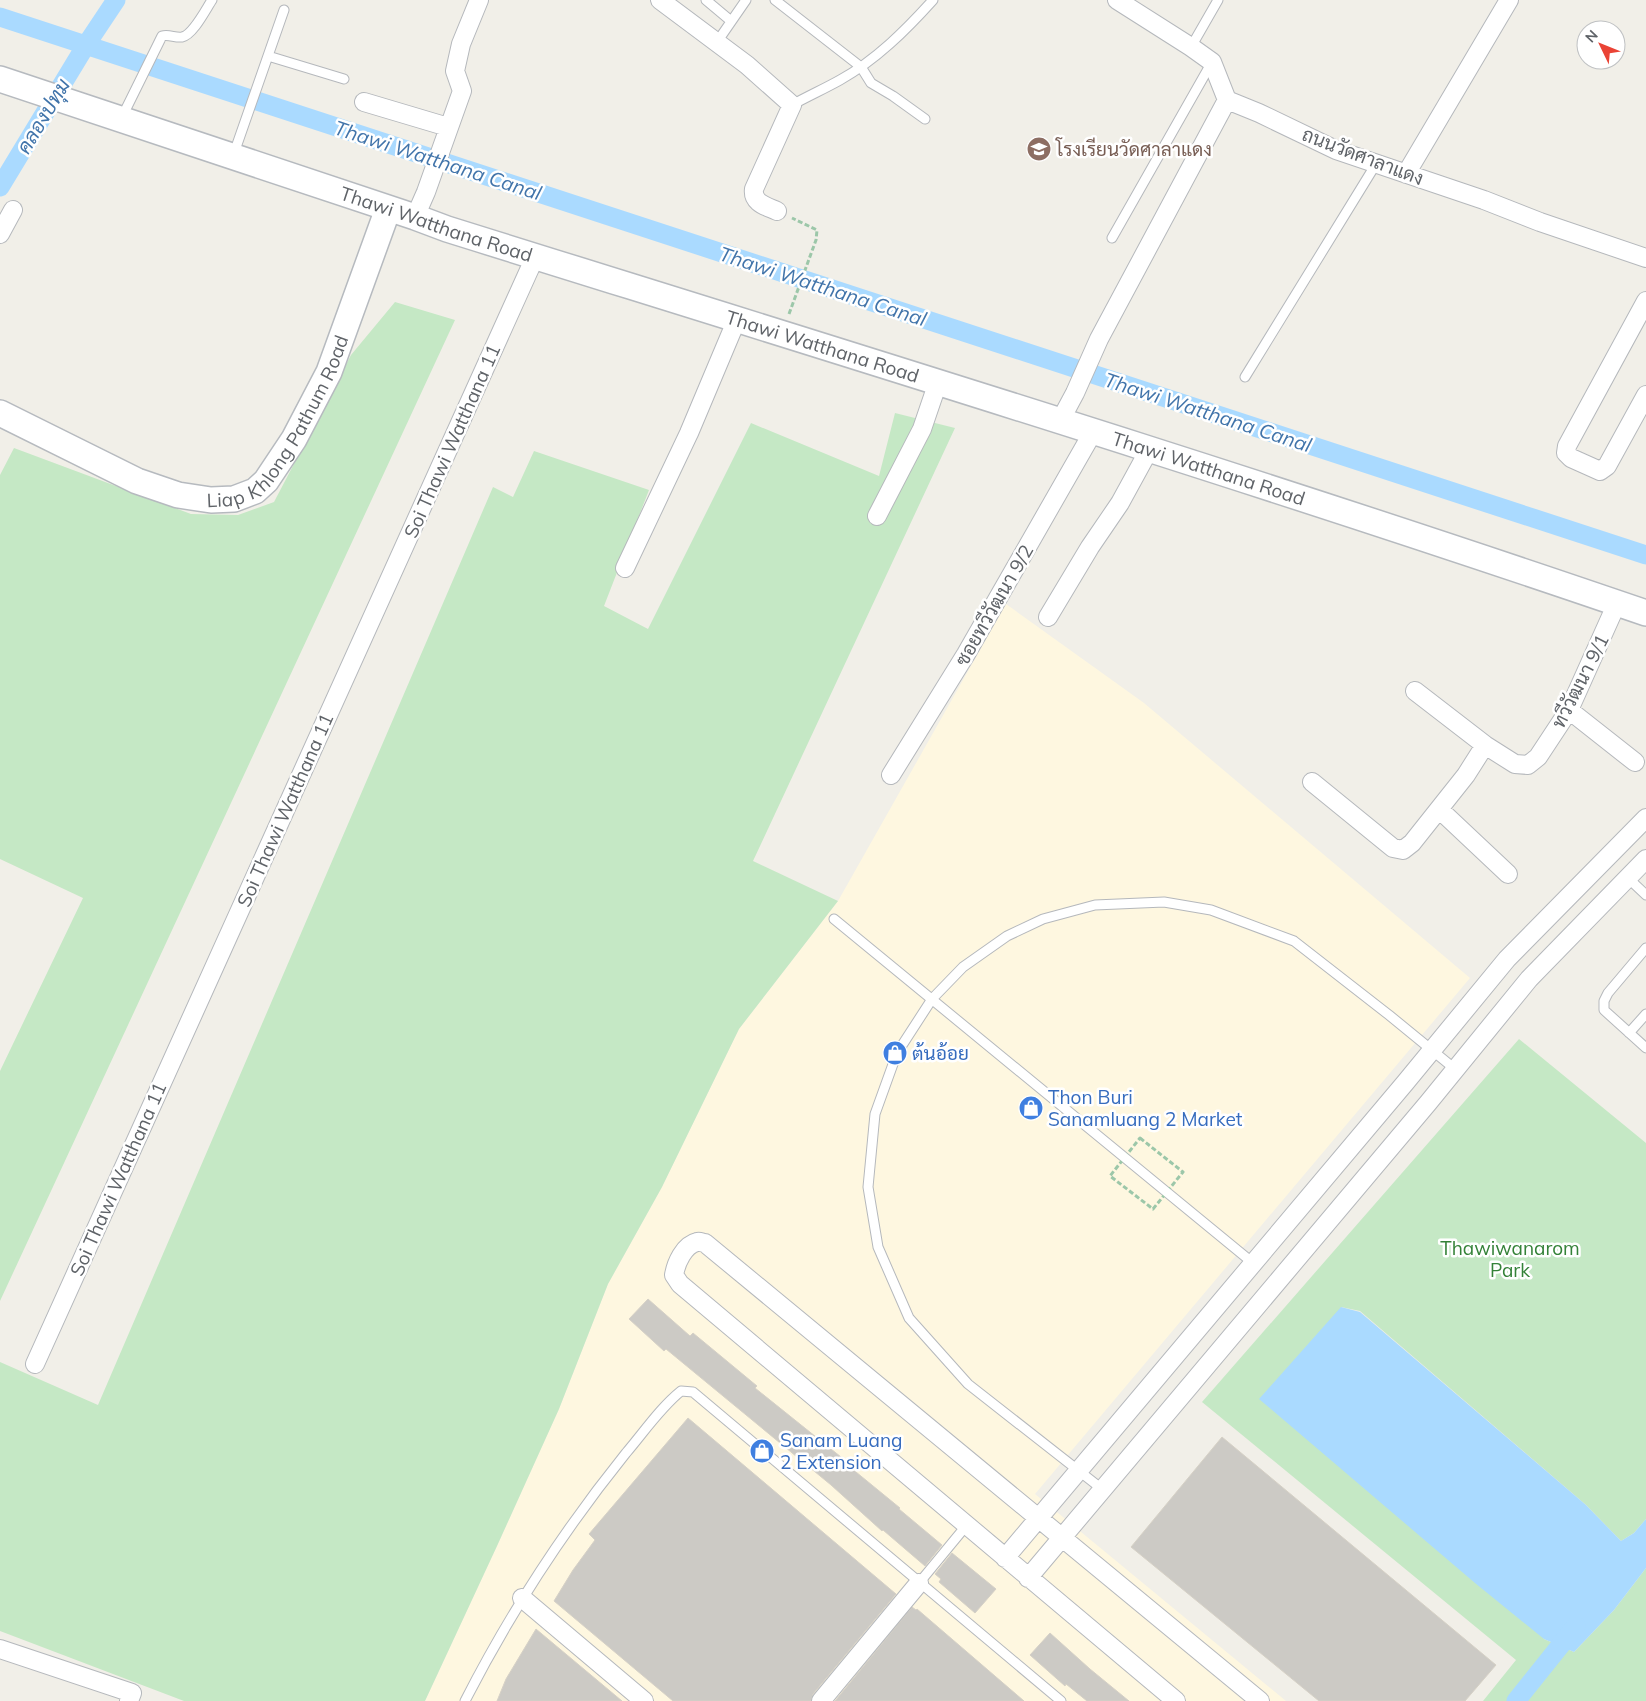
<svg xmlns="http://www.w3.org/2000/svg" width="1646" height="1701" viewBox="0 0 1646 1701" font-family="Mulish,Sarabun,sans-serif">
	<rect width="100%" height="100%" fill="#f1efe8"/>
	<path fill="#fef7e0" d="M1006,604L1144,703L1470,978L1035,1494L1286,1701H425L497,1546L559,1409L608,1284L662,1187L739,1029L838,901Z"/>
	<path fill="#c5e8c5" d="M395,302L455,320L0,1301V1071L83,898L0,859V475L14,448L191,514L238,515L274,502L351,355Z
		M895,413L955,428L753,861L838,901L739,1029L662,1187L608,1284L559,1409L497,1546L425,1701H184L0,1631V1362L98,1405L493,487L513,497L534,451L649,490L604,606L648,629L751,423L879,476Z
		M1519,1039L1646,1143V1519L1634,1533L1621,1541L1586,1505L1360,1311L1341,1307L1544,1639L1574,1652L1614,1610L1646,1568V1701H1483L1516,1660L1202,1402Z"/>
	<path fill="#aadaff" d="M1341,1307L1360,1312L1586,1505L1621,1541L1634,1533L1646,1519V1568L1614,1610L1574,1652L1544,1639L1475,1583L1259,1399Z"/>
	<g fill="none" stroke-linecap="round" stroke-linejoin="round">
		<path stroke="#aadaff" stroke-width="19" d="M0,17L1646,555
			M0,187L86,45L116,0
			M1516,1701L1576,1626"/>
	</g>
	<path fill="#cccac5" stroke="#d6d1c6" d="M648,1299L690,1336L693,1333L757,1386L755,1388L846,1461L845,1463L900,1508L899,1509L942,1545L925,1566L883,1530L882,1531L831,1485L666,1349L664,1351L629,1319Z
		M688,1418L896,1594L813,1694L811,1701H673L554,1601L573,1570L595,1540L589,1534Z
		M1222,1437L1496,1665L1465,1701H1319L1131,1547Z
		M952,1553L996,1589L975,1613L939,1582L941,1579L935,1574Z
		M912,1607L916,1610L917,1609L1024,1701H835Z
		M536,1629L622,1701H497L506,1679Z
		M1050,1633L1090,1669L1129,1701H1087L1066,1684L1065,1686L1030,1655Z"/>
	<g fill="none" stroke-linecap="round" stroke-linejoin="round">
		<defs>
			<path id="lane" d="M706,0L731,21
				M775,0L861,67L871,83L893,96L925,119
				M717,42L746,0
				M1191,47L1218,0
				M268,56L344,79
				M792,105C808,96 824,89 840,80C876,60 906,30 933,0
				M122,117L162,36C169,34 175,38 182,37C193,35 206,9 212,0
				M233,156L284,10
				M1112,238L1212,62
				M1245,377L1376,164
				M1628,878L1646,895
				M834,919L1253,1263
				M1646,948L1608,993L1604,1001V1010L1646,1048
				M1629,1033L1646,1014
				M1102,1489L968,1384L909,1318L878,1247L868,1187L875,1114L897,1053L932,999L963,967L1007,936L1043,919L1095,905L1164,902L1211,910L1294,941L1389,1015L1455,1069
				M919,1583L966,1526
				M465,1701C510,1613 564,1530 626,1453C644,1432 660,1408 681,1391L693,1392L1061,1701"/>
			<path id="street" d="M660,0L747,65L792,105L754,189C752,203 766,206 777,211
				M1117,0L1191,47L1212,62L1227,100L1259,113L1336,150L1484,200L1540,222L1646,258
				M364,102L448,127
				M1406,174L1509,0
				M415,217L426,192L462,91L455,71L461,44L479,0
				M0,234L13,210
				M1646,301L1567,446L1566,453L1571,458L1600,471L1607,466L1646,395
				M1060,421L1075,393L1099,339L1227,100
				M877,516L922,429L938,382
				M625,568L689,433L737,319
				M1048,617L1090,547L1120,503L1149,450
				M1415,691L1485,745L1515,764L1528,765L1538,757L1569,710L1617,603
				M1569,710L1635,762
				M891,775L966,654L1093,432
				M1312,782L1393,848L1403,850L1412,843L1466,775L1485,745
				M1440,810L1508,874
				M35,1364L535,257
				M1005,1558L1405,1083L1507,959L1646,818
				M1028,1578L1428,1103L1529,979L1646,859
				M522,1598L644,1701
				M0,1649L132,1693L129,1701
				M821,1701L919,1583
				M1176,1701L680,1284L674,1275C676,1263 684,1245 697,1242C700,1241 702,1243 705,1243L1260,1701"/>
			<g id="secondary">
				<path id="s1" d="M0,79L415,217L447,229C847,354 1249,477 1646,613"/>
				<path id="s2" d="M0,413L137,481L178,495L211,500L234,499L255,491L266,481L294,439L329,372L388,209"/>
			</g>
		</defs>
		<use href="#lane" stroke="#b5b8bc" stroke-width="11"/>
		<use href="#street" stroke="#b5b8bc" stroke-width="20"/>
		<use href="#secondary" stroke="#b6babf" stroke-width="28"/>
		<path stroke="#9cc7a9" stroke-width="3" stroke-dasharray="5 2.5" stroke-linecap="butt" d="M789,314L816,240L817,230L792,218
			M1140,1138L1183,1172L1153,1209L1110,1176Z"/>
		<use href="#lane" stroke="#fff" stroke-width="9"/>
		<use href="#street" stroke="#fff" stroke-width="18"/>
		<use href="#secondary" stroke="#fff" stroke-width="25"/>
	</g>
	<defs>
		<symbol id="school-disc" viewBox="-11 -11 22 22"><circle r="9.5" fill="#8d6e63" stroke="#fff"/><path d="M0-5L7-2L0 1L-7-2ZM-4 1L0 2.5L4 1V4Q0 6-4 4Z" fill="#fff"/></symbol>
		<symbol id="shop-disc" viewBox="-11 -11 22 22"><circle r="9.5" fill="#3f7fe0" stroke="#fff"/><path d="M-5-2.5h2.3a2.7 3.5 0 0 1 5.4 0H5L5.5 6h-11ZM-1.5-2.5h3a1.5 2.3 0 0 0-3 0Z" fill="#fff"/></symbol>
	</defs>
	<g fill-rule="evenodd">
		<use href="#school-disc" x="1025" y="135" width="28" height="28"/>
		<use href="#shop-disc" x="881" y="1039" width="28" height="28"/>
		<use href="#shop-disc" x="1017" y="1094" width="28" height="28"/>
		<use href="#shop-disc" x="748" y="1437" width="28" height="28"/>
	</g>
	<g text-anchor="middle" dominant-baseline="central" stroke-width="5" stroke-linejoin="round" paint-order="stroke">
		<g font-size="19" fill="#785e54" stroke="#fff" text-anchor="start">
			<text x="1056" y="149">โรงเรียนวัดศาลาแดง</text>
		</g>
		<g font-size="19" fill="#5f6368" stroke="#fff">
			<text transform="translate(1363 156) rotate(21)">ถนนวัดศาลาแดง</text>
			<text stroke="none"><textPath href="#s1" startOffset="460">Thawi Watthana Road</textPath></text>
			<text stroke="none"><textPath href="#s1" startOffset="865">Thawi Watthana Road</textPath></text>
			<text stroke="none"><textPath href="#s2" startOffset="340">Liap Khlong Pathum Road</textPath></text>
			<text transform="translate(452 441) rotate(-66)">Soi Thawi Watthana 11</text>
			<text stroke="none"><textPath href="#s1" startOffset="1270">Thawi Watthana Road</textPath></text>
			<text transform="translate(994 605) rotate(-60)">ซอยทวีวัฒนา 9/2</text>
			<text transform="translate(1580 681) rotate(-63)">ทวีวัฒนา 9/1</text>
			<text transform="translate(285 810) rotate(-66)">Soi Thawi Watthana 11</text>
			<text transform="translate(118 1179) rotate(-66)">Soi Thawi Watthana 11</text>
		</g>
		<g font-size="19" fill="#366cbe" stroke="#fff" text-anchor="start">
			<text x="912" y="1053">ต้นอ้อย</text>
			<text x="1048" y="1097">Thon Buri<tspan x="1048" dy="22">Sanamluang 2 Market</tspan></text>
			<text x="780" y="1440">Sanam Luang<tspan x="780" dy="22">2 Extension</tspan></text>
		</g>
		<g font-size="19" fill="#348238" stroke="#fff">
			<text x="1510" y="1248">Thawiwanarom<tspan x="1510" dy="22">Park</tspan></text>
		</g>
		<g font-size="20" font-style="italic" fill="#4174aa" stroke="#fff">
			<text transform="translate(43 116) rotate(-59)">คลองปทุม</text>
			<text transform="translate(438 160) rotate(18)">Thawi Watthana Canal</text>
			<text transform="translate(823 286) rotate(18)">Thawi Watthana Canal</text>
			<text transform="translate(1208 412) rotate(18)">Thawi Watthana Canal</text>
		</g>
	</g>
	<g transform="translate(1601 45) rotate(313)"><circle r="24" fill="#ffffff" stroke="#bfc1c3"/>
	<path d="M0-4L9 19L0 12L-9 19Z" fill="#ea4335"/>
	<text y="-8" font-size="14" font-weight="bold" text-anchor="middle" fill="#5f6368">N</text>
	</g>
</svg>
